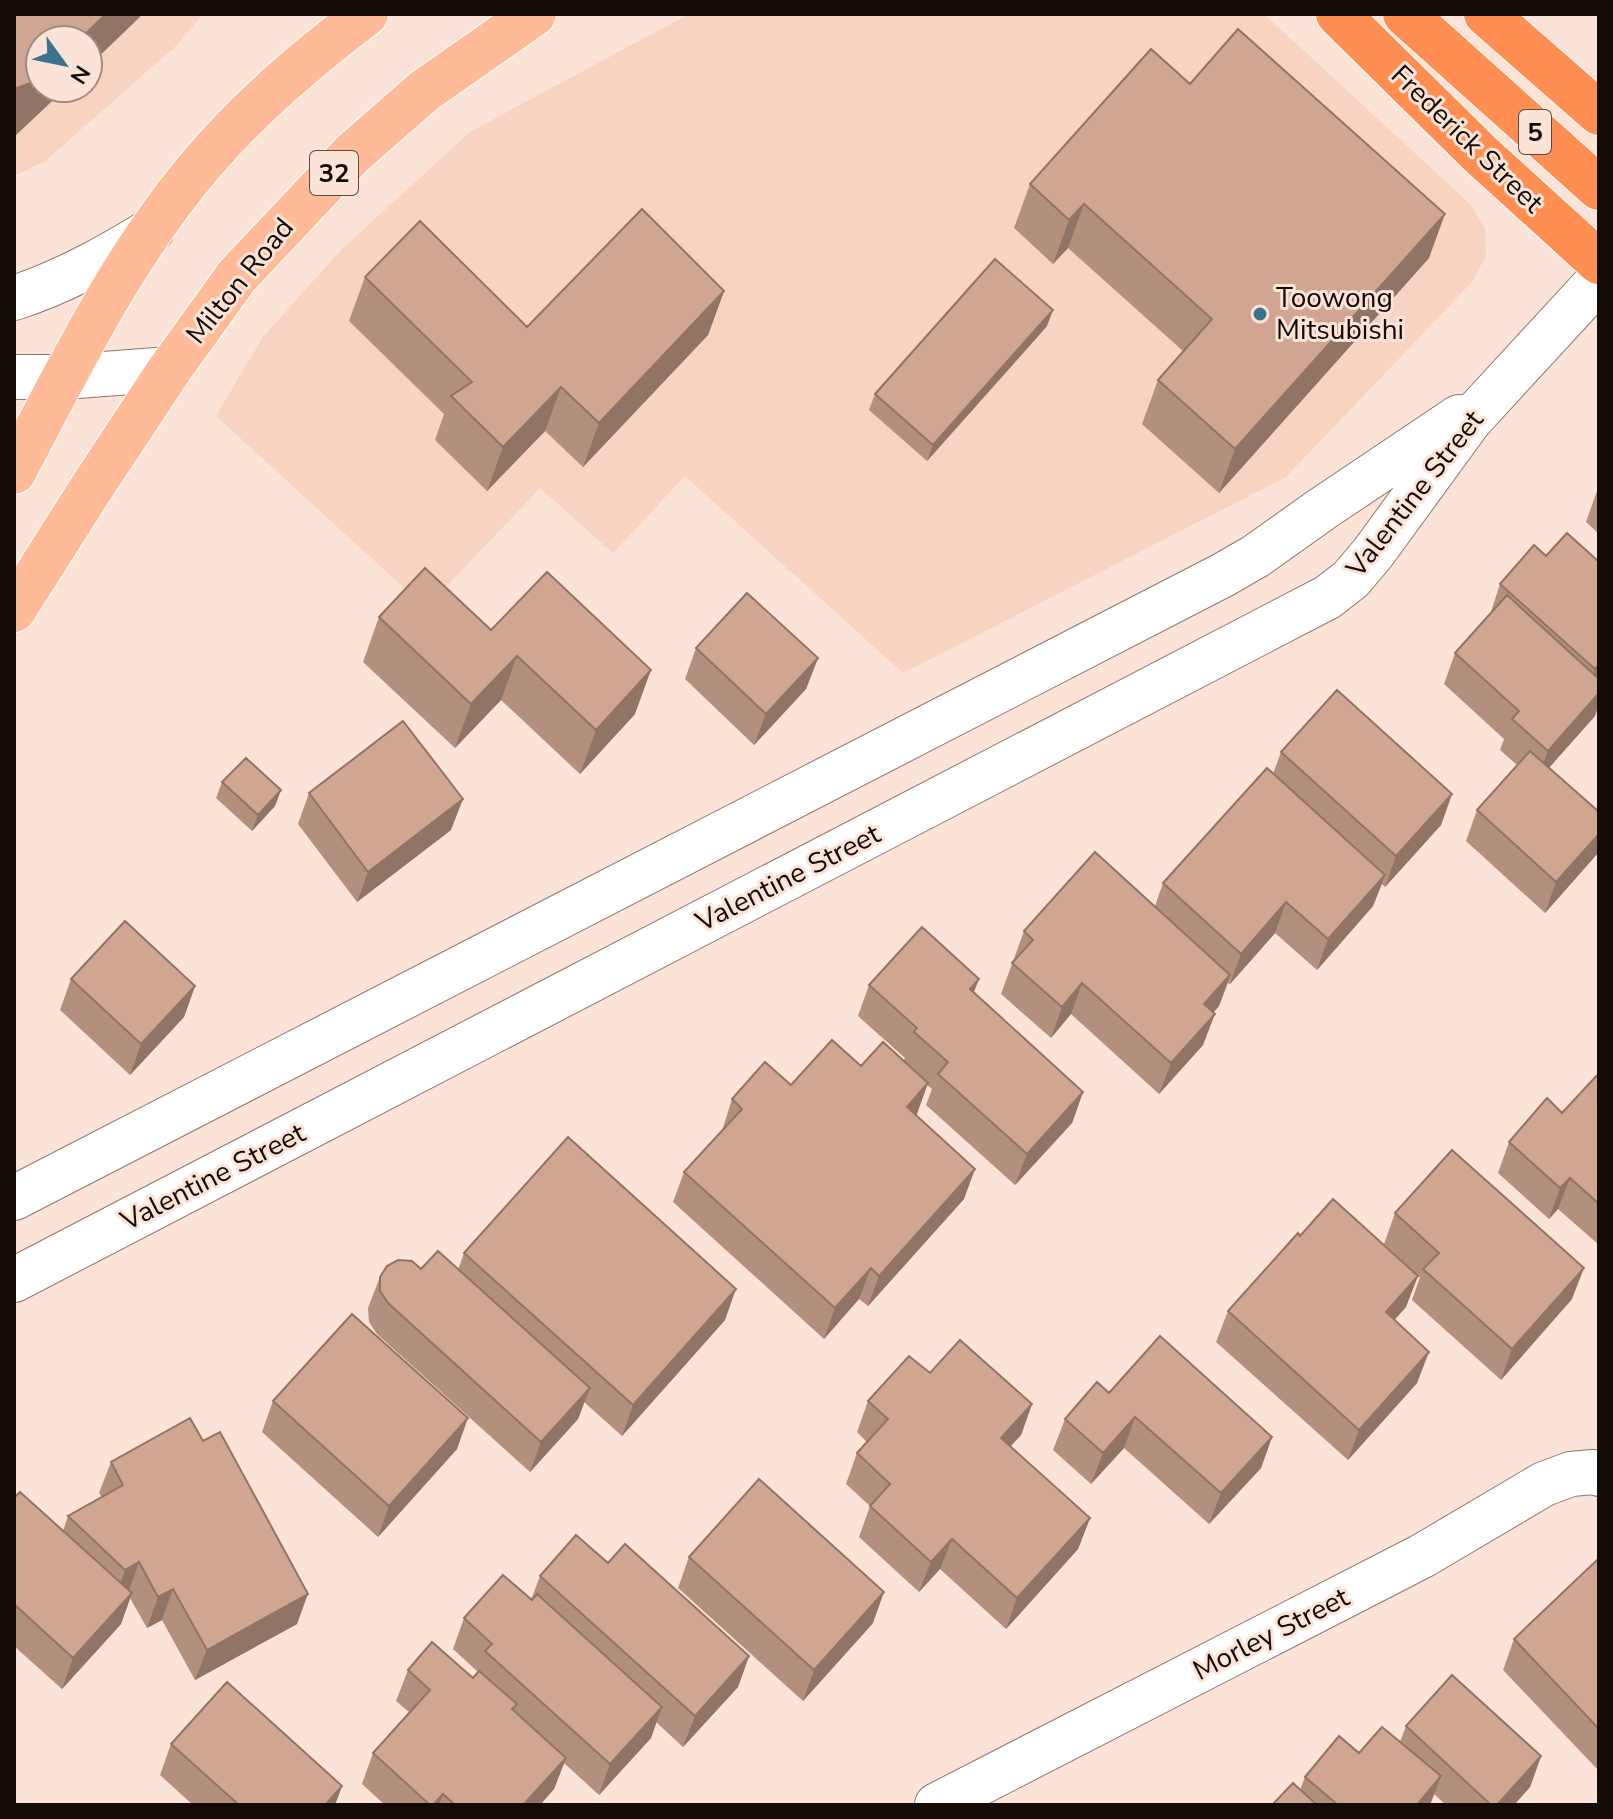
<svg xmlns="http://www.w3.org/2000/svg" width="1613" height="1819" viewBox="0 0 1613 1819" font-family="'Nunito Sans',sans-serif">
	<rect width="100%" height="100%" fill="#fbe3d7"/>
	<path fill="#f8d3c1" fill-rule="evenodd" d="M14,14H203L177,45L45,161L14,176ZM40,40H88V88H40Z
		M689,14H1264L1470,204L1485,228L1486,256L1472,282L1286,477L903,673L685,476L613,553L540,488L426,608L216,416L263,337L342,249L470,132Z"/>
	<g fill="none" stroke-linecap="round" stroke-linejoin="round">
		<defs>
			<path id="minor" d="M14,298C63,282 108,257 152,230
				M14,377H64L170,369
				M14,1198L1223,575L1256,556L1322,509L1459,417
				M14,1280L1328,597L1351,579L1373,553L1470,420L1599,280
				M937,1805L1422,1556L1544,1484L1571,1474L1593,1472L1599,1474"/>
			<path id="major" d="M14,472C71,364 124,254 204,161C252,105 308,58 366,14
				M14,610L92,487L170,369L237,276L352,154L424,91L534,14"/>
			<path id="highway" d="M1338,14L1479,153L1599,262
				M1405,14L1599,188
				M1486,14L1599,113"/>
		</defs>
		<use href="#minor" stroke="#91776a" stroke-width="46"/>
		<use href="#major" stroke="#fff" stroke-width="46"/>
		<use href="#highway" stroke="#fff" stroke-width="46"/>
		<use href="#minor" stroke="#fff" stroke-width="44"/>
		<use href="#major" stroke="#ffbb98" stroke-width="44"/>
		<use href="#highway" stroke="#ff8e53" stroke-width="44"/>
	</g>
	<path fill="#b38f7e" d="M1190,84L1429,258L1219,493L1142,424L1158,380L1183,351L1068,248L1053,264L1014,228L1030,184Z
		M365,277L527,327L724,291L708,335L583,467L545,431L487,491L435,440L444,414L349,321Z
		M1047,326L927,461L869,410L875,394Z
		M1599,488V534L1586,522L1597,491Z
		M1546,556L1599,562L1595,716L1549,768L1598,853L1545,913L1466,841L1477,810L1517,765L1500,750L1504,739L1444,684L1455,653L1490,615L1500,584Z
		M379,617L491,630L635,714L580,774L501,700L455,748L363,662Z
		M696,648L818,658L806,689L754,745L685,679Z
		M1281,752L1452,794L1441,825L1385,887L1382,884L1373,906L1317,970L1275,933L1230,984L1228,983L1219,1006L1213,1013L1203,1045L1159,1094L1071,1014L1051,1038L1001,994L1024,931L1155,906L1163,883L1273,774Z
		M222,782L281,790L275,806L252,831L216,798Z
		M309,793L451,830L357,902L298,824Z
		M71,979L195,986L184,1017L130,1075L60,1010Z
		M869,985L974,993L1083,1092L1072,1123L1015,1185L926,1105L932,1089L927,1085L916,1115L964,1199L868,1306L859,1299L824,1339L673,1202L684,1172L722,1131L732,1099L791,1085L861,1066L904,1060L905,1058L858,1016Z
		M1599,1073V1245L1558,1209L1549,1219L1498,1173L1509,1142L1562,1113Z
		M1395,1213L1572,1299L1501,1380L1412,1300L1420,1277L1384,1244Z
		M1300,1236L1406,1307L1394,1320L1417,1383L1348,1460L1216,1342L1228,1311Z
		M464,1253L725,1320L622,1436L584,1402L578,1419L530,1472L377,1334L369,1322L368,1308L380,1277L421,1269L458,1270Z
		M930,1373L1032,1404L1021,1435L1010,1446L1090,1518L1078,1549L1006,1629L940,1569L919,1592L859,1537L870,1506L846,1484L857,1453L867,1442L857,1432L868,1401Z
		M1109,1393L1272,1437L1261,1468L1209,1524L1124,1448L1091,1484L1053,1450L1065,1419Z
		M273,1401L457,1449L378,1537L262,1432Z
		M111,1462L297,1624L195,1680L162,1620L147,1628L130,1598L121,1624L62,1689L14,1646V1498L63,1531L68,1516L102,1497L99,1493Z
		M689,1557L873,1623L803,1701L678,1588Z
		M608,1563L749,1656L738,1687L683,1747L656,1722L651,1738L599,1795L564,1763L554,1789L540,1805H385L362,1784L373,1753L409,1712L396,1701L408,1670L473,1678L478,1672L453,1649L464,1618L531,1600L540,1576Z
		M1599,1563V1771L1503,1670L1514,1639Z
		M1406,1726L1541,1756L1530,1787L1514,1805H1446L1434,1794L1430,1805H1272L1300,1790L1305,1777L1359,1753L1400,1742Z
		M171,1744L342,1786L335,1805H193L160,1775Z"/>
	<path fill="#927466" d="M106,14H143L88,67V40H79Z
		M40,77V88H66L14,137V89Z
		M1084,204L1068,248L1053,264L1069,220Z
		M1445,214L1429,258L1219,493L1235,449Z
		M724,291L708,335L583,467L599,423Z
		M1053,310L1047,326L927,461L933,445Z
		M561,387L545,431L487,491L503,447Z
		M517,656L501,700L455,748L471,704Z
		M818,658L806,689L754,745L766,714Z
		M1599,664V683L1584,700L1595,669Z
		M651,670L635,714L580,774L596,730Z
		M1599,693V705L1595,716L1536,782L1548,751Z
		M281,790L275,806L252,831L258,815Z
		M1452,794L1441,825L1385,887L1396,856Z
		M463,799L451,830L357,902L368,872Z
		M1599,834L1598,853L1545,913L1556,882Z
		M1385,875L1373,906L1317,970L1328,939Z
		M1286,902L1275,933L1230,984L1241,954Z
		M1230,975L1219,1006L1193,1035L1204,1004Z
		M979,979L967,1010L970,989Z
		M1082,983L1071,1014L1051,1038L1062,1007Z
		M195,986L184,1017L130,1075L141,1044Z
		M1215,1014L1203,1045L1159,1094L1171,1063Z
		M928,1083L917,1114L896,1138L907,1107Z
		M1083,1092L1072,1123L1015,1185L1027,1154Z
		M975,1169L964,1199L868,1306L879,1276Z
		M1570,1178L1558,1209L1549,1219L1560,1188Z
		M871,1268L859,1299L824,1339L835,1308Z
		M1584,1268L1572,1299L1501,1380L1512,1349Z
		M1418,1276L1406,1307L1374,1343L1386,1312Z
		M736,1289L725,1320L622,1436L633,1405Z
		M1429,1352L1417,1383L1348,1460L1359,1430Z
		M590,1388L578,1419L530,1472L541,1442Z
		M1032,1404L1021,1435L990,1469L1001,1438Z
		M1135,1417L1124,1448L1091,1484L1103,1453Z
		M468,1418L457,1449L378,1537L389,1506Z
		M1272,1437L1261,1468L1209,1524L1221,1493Z
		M1090,1518L1078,1549L1006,1629L1017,1598Z
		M952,1539L940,1569L919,1592L931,1562Z
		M139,1562L128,1593L114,1601L125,1570Z
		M173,1589L162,1620L147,1628L158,1597Z
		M884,1592L873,1623L803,1701L814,1670Z
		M132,1593L121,1624L62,1689L73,1658Z
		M308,1594L297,1624L195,1680L207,1650Z
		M749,1656L738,1687L683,1747L695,1716Z
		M662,1707L651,1738L599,1795L610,1764Z
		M1541,1756L1530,1787L1514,1805H1497Z
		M566,1758L554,1789L540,1805H523Z
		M1441,1776L1430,1805H1417Z
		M342,1786L335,1805H325Z
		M443,1794L439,1805H433Z"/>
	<path fill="#d0a692" stroke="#927466" stroke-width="2" d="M14,14H106L79,40H40V77L36,81L14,89Z
		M1238,29L1445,214L1235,449L1158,380L1212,319L1084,204L1069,220L1030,184L1151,49L1190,84Z
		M642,209L724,291L599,423L561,387L503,447L451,396L472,382L365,277L420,221L527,327Z
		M995,259L1053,310L933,445L875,394Z
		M1567,533L1599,562V664L1595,669L1500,584L1534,545L1546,556Z
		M425,568L491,630L547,572L651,670L596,730L517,656L471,704L379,617Z
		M747,593L818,658L766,714L696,648Z
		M1507,595L1599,679V693L1548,751L1512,719L1519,711L1455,653Z
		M1337,690L1452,794L1396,856L1281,752Z
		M403,721L463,799L368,872L309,793Z
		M1530,751L1599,812V834L1556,882L1477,810Z
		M246,758L281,790L258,815L222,782Z
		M1267,768L1385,875L1328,939L1286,902L1241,954L1163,883Z
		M1095,852L1230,975L1204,1004L1215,1014L1171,1063L1082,983L1062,1007L1012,963L1033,940L1024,931Z
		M125,921L195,986L141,1044L71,979Z
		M922,927L979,979L970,989L1083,1092L1027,1154L938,1074L948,1062L914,1032L917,1028L869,985Z
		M832,1040L861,1066L883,1042L928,1083L907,1107L975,1169L879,1276L871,1268L835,1308L684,1172L742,1109L732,1099L765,1062L791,1085Z
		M1599,1073V1204L1570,1178L1560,1188L1509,1142L1547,1098L1562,1113Z
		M568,1137L736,1289L633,1405L464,1253Z
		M1452,1150L1584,1268L1512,1349L1423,1269L1439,1253L1395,1213Z
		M1333,1199L1418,1276L1386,1312L1429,1352L1359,1430L1228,1311L1298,1233L1300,1236Z
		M438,1251L590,1388L541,1442L388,1303L380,1291V1277L387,1266L398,1260L412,1261L421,1269Z
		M352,1314L468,1418L389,1506L273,1401Z
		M1160,1336L1272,1437L1221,1493L1135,1417L1103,1453L1065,1419L1097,1382L1109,1393Z
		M960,1340L1032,1404L1001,1438L1090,1518L1017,1598L952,1539L931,1562L870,1506L890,1484L857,1453L888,1419L868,1401L909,1356L930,1373Z
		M190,1418L203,1441L220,1432L308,1594L207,1650L173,1589L158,1597L139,1562L125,1570L68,1516L123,1485L111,1462Z
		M759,1479L884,1592L814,1670L689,1557Z
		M20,1492L132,1593L73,1658L14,1604V1498Z
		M576,1535L608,1563L625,1544L749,1656L695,1716L540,1576Z
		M1597,1560L1599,1563V1729L1514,1639Z
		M503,1575L532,1600L537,1594L662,1707L610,1764L485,1651L492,1644L464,1618Z
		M432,1642L473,1678L479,1671L517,1704L512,1709L566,1758L523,1805H455L443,1794L433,1805H430L373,1753L430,1690L408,1670Z
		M1452,1675L1541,1756L1497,1805H1491L1406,1726Z
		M227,1682L342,1786L325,1805H239L171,1744Z
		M1382,1727L1441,1776L1417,1805H1338L1305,1777L1339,1736L1359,1753Z
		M1293,1783L1317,1805H1272Z"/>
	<circle fill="#3a758d" stroke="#fbe3d7" stroke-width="3" cx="1260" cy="314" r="8"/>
	<g text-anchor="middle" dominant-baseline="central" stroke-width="6" stroke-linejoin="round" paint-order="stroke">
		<g fill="#fbe3d7" stroke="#594c45" stroke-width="2">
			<rect x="1519" y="110" width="32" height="44" rx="6"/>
			<rect x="310" y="151" width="48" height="44" rx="6"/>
		</g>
		<g font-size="26" font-weight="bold" fill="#140b07">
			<text x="1535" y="132">5</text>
			<text x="334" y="173">32</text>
		</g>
		<g font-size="28" fill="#140b07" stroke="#fbe3d7">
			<text transform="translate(1467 139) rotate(44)">Frederick Street</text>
			<text transform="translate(240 281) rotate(-51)">Milton Road</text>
			<text transform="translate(1415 494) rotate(-52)">Valentine Street</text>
			<text transform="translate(788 878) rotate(-27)">Valentine Street</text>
			<text transform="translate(213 1177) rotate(-27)">Valentine Street</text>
			<text transform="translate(1271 1634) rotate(-27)">Morley Street</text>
		</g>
		<g font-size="28" fill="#140b07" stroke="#fbe3d7" text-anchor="start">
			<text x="1276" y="298">Toowong<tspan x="1276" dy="32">Mitsubishi</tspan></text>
		</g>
	</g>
	<rect width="1613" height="1819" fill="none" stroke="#140b07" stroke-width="32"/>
	<g transform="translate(64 64) rotate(123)"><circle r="38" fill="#fbe3d7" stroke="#9f8d84" stroke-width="2"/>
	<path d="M0-6L14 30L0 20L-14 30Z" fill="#3a758d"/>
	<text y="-12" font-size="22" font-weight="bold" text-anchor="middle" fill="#140b07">N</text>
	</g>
</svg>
